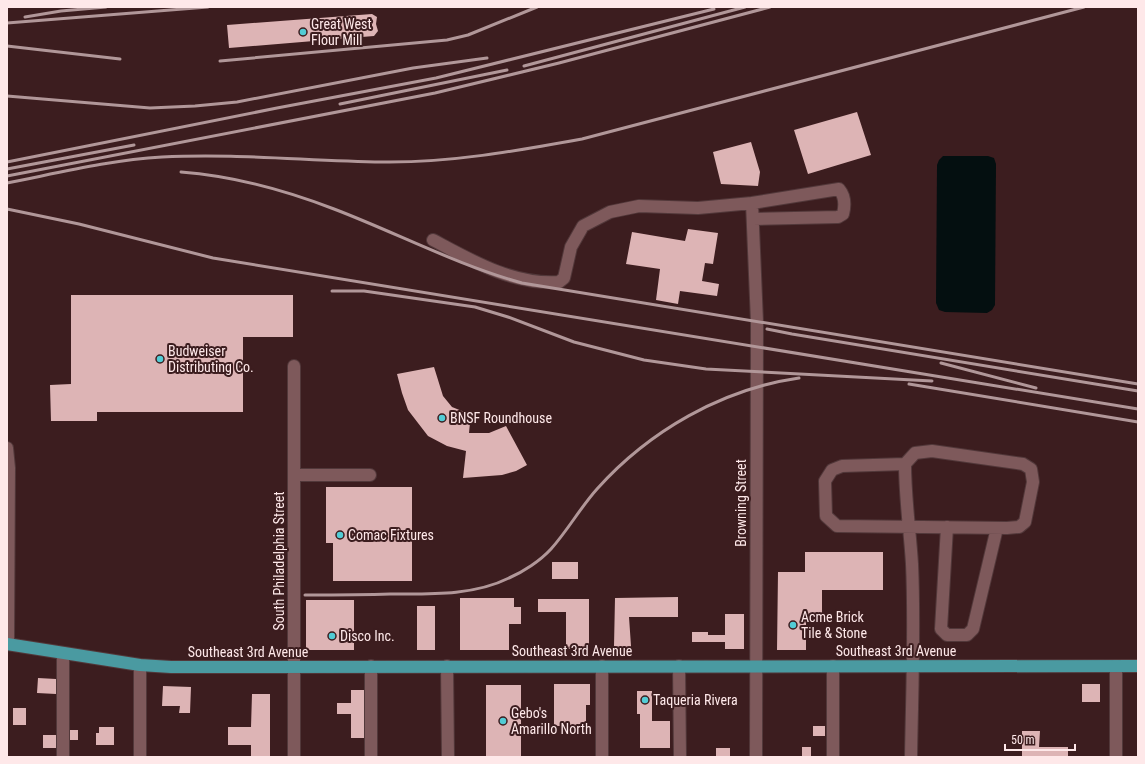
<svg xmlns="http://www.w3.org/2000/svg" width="1145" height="764" viewBox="0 0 1145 764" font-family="'Roboto Condensed',sans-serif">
	<rect width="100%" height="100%" fill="#3c1d1f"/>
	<path fill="#040f10" d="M943,156H988L994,158L996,164L995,305L992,310L987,313L945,312L939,310L936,303L937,165L939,160Z"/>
	<path fill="#ddb4b5" d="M372,14L377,17L376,24L378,31L374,36L229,48L227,25Z
		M857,112L871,155L808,174L794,130Z
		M751,142L760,172L758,186L721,184L713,152Z
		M688,229L718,233L713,264L705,263L702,281L719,284L717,296L680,291L678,304L656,300L660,269L626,264L632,232L685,241Z
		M71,295H293V337H243V412H97V421H51L50,385L71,384Z
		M434,367L443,396L452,407L462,411L471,412L469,433H489L506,426L527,465L516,471L502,475L463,478L466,451L447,446L428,436L408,410L402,393L397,374Z
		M326,487H412V581H333V543H326Z
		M805,552H883V590H822V617H806V650H777L778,572H805Z
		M552,562H578V579H552Z
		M678,597V617H629L631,646L629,649H617L614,646L615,598Z
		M460,598H514V607H521V624H509V650H460Z
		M538,599H589V649H566V612H538Z
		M306,600H354V650H306Z
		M417,606H435V650H417Z
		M725,614H744V649H725V642H692V632H708V635H725Z
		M38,678L56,679V694L37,693Z
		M554,684H590V705H586V726H554Z
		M1082,684H1100V702H1082Z
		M486,685H521V757H486Z
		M163,686L191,687L190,713H179L180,706H162Z
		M351,690H364V738H351V714H337V703H351Z
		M637,691H652V721H670V748H640V714H637Z
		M252,694H270V757H251V745H228V727H251Z
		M13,708H26V725H13Z
		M813,726H825V736H813Z
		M99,727H114V745H96V733H99Z
		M70,730H78V740H70Z
		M1022,731H1040L1039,747H1068V757H1022Z
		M43,735H56V748H43Z
		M802,747H811V757H802Z
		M716,748H730V757H716Z"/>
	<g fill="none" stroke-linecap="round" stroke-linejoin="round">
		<defs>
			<path id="minor" d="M752,203L839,189C845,196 845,206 843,214L838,217L753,219
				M433,240C472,261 513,285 559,282L564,278L571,247L583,226L610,212L639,206L698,208L752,203L757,322L756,757
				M294,366V757
				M7,448L9,468L8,644
				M905,464L842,466L832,470L825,481L826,516L837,526L1007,528L1019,527L1025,522L1033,482L1031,469L1023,464L932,451L915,453L905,464C905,498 910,531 912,564C915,628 912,693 911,757
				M294,475H370
				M947,527L941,629L947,635H967L973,629L997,528
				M63,653V757
				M371,666V757
				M447,666L448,757
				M602,666V757
				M679,666L680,757
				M140,757V665
				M833,757V666
				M1116,757V666"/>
			<path id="major" d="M7,644L140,665L171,667L1138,666"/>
		</defs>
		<use href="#minor" stroke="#52383a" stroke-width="14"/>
		<use href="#major" stroke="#52383a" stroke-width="14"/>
		<use href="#minor" stroke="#7e595b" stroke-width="12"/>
		<use href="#major" stroke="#4a9aa1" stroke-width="12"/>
		<path stroke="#b19799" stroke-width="3" d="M25,17L61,11L106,7
			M7,23L208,7
			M7,46L120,59
			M220,61L447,40L468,35L537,7
			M524,66L745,7
			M7,96L150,108L195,106L237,102L413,68L487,58
			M340,104L507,70
			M7,162L277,108L436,78L714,9
			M7,169L134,145
			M181,172C233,176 285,190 334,209C397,233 457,265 522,283L1138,384
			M7,176L435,93L559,63L770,7
			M7,183C58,173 110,160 162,157C235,153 308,161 382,162C449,163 516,151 582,139L1084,7
			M7,209L79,224L213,258L1138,409
			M332,291H364L475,307L508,317L574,342L644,360L706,369L932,381
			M767,329L792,334L1138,391
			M941,363L1036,388
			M909,384L1138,422
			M305,595C334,595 362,595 390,594C429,594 473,596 509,578C523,572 540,561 551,549C568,530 580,508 597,489C649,431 722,389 799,378"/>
	</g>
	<g fill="#52ccd5" stroke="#3c1d1f" stroke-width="1.5">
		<circle cx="303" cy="32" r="4"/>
		<circle cx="160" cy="359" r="4"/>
		<circle cx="442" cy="418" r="4"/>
		<circle cx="340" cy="535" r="4"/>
		<circle cx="793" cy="625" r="4"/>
		<circle cx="332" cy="636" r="4"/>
		<circle cx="645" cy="700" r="4"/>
		<circle cx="503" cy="721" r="4"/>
	</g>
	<g text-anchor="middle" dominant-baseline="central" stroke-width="4" stroke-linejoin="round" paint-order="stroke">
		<g font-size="14" fill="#fee8e9" stroke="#3c1d1f" text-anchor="start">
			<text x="311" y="24">Great West<tspan x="311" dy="16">Flour Mill</tspan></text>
			<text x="168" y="351">Budweiser<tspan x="168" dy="16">Distributing Co.</tspan></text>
			<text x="450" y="418">BNSF Roundhouse</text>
			<text x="348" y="535">Comac Fixtures</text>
			<text x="801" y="617">Acme Brick<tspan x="801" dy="16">Tile &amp; Stone</tspan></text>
			<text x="340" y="636">Disco Inc.</text>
			<text x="653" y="700">Taqueria Rivera</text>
			<text x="511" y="713">Gebo's<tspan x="511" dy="16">Amarillo North</tspan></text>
		</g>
		<g font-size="14" fill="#fee8e9" stroke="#3c1d1f">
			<text transform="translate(741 503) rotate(-90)">Browning Street</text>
			<text transform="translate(279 561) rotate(-90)">South Philadelphia Street</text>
			<text x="572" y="651">Southeast 3rd Avenue</text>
			<text x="896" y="651">Southeast 3rd Avenue</text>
			<text x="248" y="652">Southeast 3rd Avenue</text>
		</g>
	</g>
	<rect width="1145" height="764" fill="none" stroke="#fee8e9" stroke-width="16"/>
	<path d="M1005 744v6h70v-6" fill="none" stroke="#fee8e9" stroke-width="2"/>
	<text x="1011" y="744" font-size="12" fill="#fee8e9" stroke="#3c1d1f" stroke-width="3" paint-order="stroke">50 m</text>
</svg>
